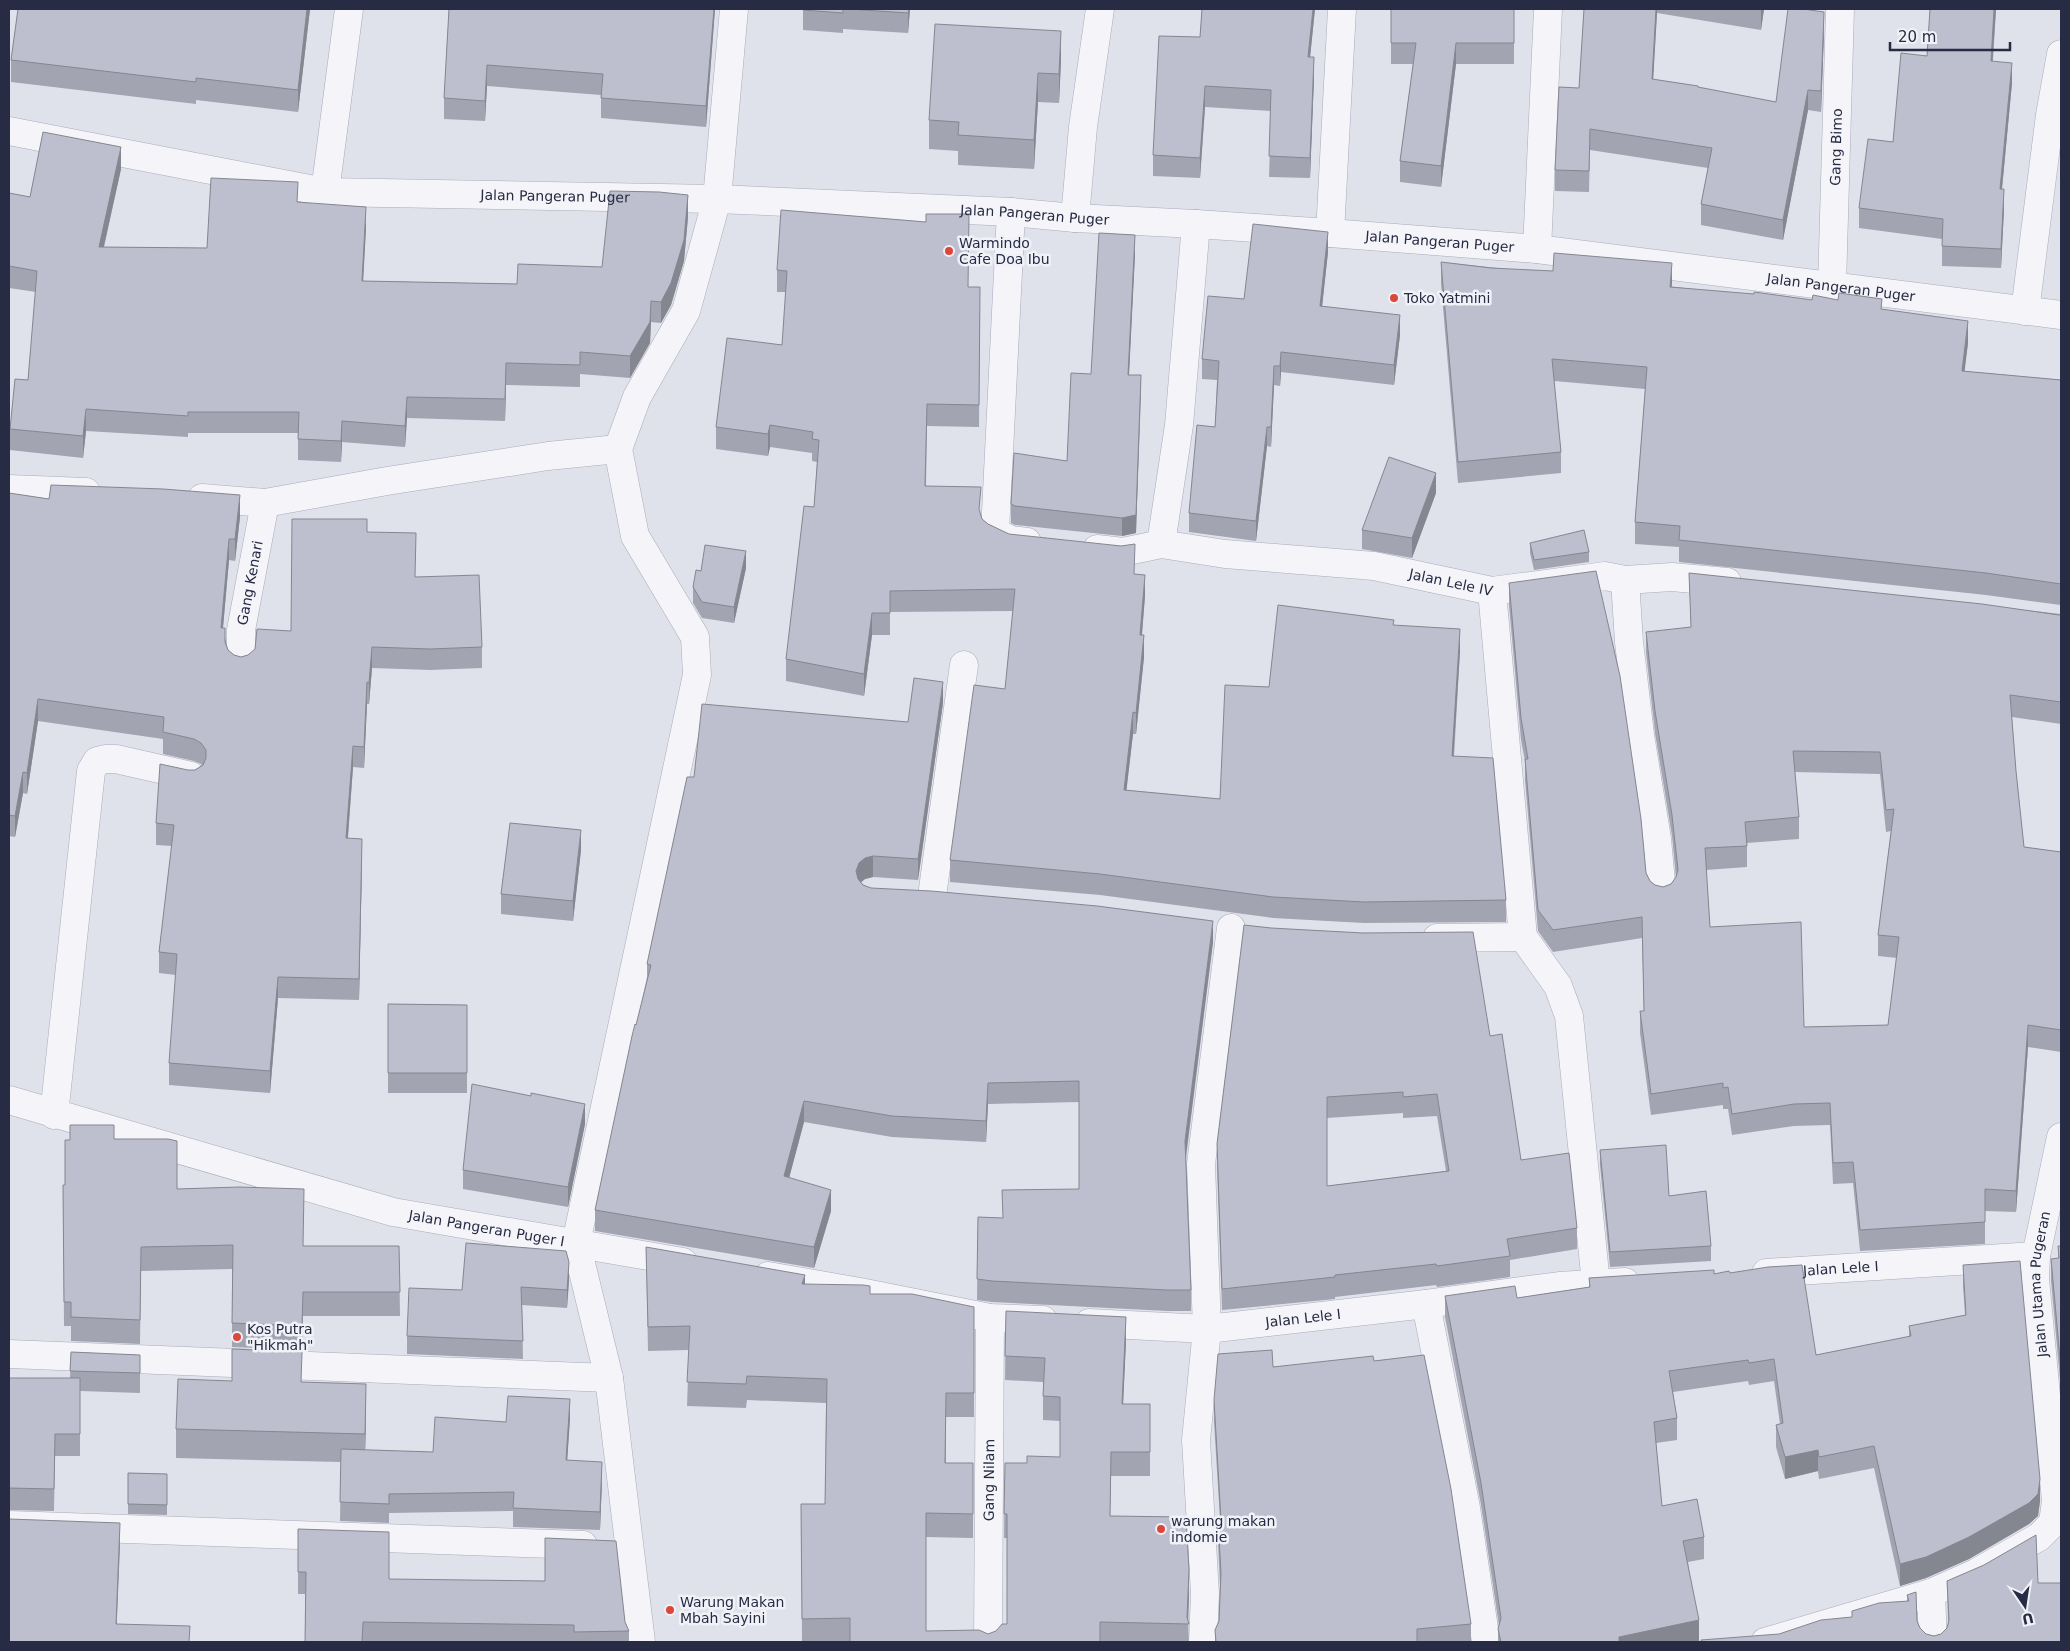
<svg xmlns="http://www.w3.org/2000/svg" width="2070" height="1651" viewBox="0 0 2070 1651" font-family="'DejaVu Sans',sans-serif">
	<rect width="100%" height="100%" fill="#e0e2eb"/>
	<g fill="none" stroke-linecap="round" stroke-linejoin="round">
		<defs>
			<g id="street">
				<path id="s1" d="M9,131L325,192L717,199L1011,212L1075,218L1196,224L1330,233L1537,249L2061,315"/>
				<path d="M325,192L349,9"/>
				<path d="M1011,212L995,532L1011,540L1027,542"/>
				<path d="M1075,218L1083,127L1100,9"/>
				<path id="s2" d="M1196,224L1179,425L1161,544L1225,554L1374,566L1492,591L1605,576L1625,580L1672,577L1727,582"/>
				<path d="M1330,233L1342,9"/>
				<path d="M1537,249L1548,9"/>
				<path id="s3" d="M1832,286L1840,9"/>
				<path d="M2025,311L2050,115L2061,54"/>
				<path d="M9,489L86,492"/>
				<path d="M202,498L265,503L387,481L548,456L618,449"/>
				<path d="M1097,549L1123,552L1161,544"/>
				<path d="M1625,580L1629,642L1640,735L1657,839L1662,893"/>
				<path d="M1492,591L1523,937L1558,986L1569,1016L1596,1284"/>
				<path id="s4" d="M241,663V630L265,503"/>
				<path d="M932,896L964,665"/>
				<path d="M1437,938L1523,937"/>
				<path id="s5" d="M9,1100L393,1212L683,1262"/>
				<path d="M54,1115L91,771L97,761L105,759H116L191,776"/>
				<path id="s6" d="M1766,1273L2036,1256"/>
				<path d="M768,1276L860,1292L990,1318L1043,1320"/>
				<path d="M1426,1304L1466,1508L1486,1642"/>
				<path id="s7" d="M1089,1323L1207,1329L1426,1304L1559,1286L1625,1282"/>
				<path d="M9,1354L609,1378"/>
				<path d="M9,1525L583,1545"/>
				<path d="M1931,1593L1933,1642"/>
				<path d="M641,1642L609,1378L576,1243L697,675L695,637L635,536L618,449L637,397L686,311L717,199L734,9"/>
				<path id="s8" d="M988,1642L990,1318"/>
				<path d="M1203,1642L1205,1594L1196,1440L1207,1329L1201,1164L1231,928"/>
				<path id="s9" d="M1765,1642L1931,1593L1976,1573L2039,1537L2053,1523L2056,1501L2035,1279L2036,1256L2061,1137"/>
			</g>
		</defs>
		<use href="#street" stroke="#a8abb9" stroke-width="29"/>
		<use href="#street" stroke="#f4f4f9" stroke-width="28"/>
	</g>
	<path fill="#a3a4b1" fill-rule="evenodd" d="M18,9H310L298,112L196,100V104L11,82V60Z
		M449,9H715L706,127L601,118V95L487,86L485,121L444,119V98Z
		M803,9H910L908,33L843,29V33L803,30Z
		M1202,9H1315L1310,57L1314,78L1310,178L1269,177L1271,111L1205,107L1200,178L1153,176V155L1200,37Z
		M1391,9H1514V64H1456L1441,187L1400,182V161L1413,64H1391Z
		M1584,9H1764L1761,30L1657,13L1653,79L1776,102L1824,32L1821,112L1808,110L1783,240L1701,225V204L1708,168L1590,150L1589,192L1555,191V170L1579,88Z
		M1930,9H1996L1993,61L2012,83L2002,189L2004,209L2001,268L1942,266V239L1859,228V208L1893,142L1927,56Z
		M1061,60L1059,103L1038,102L1034,169L958,165V151L929,149V120Z
		M121,169L104,247L207,248L298,202L366,228L363,281L517,284L602,267L688,217L684,261L671,305L661,323L651,322L650,343L630,378L580,374V387L506,385L505,421L407,418L405,447L342,442L341,462L298,460V433H188V437L86,431L83,458L10,450V429L28,380L36,292L9,288V193L30,197Z
		M926,222L968,287L980,309L979,427L927,426L926,486L980,513L982,519L988,524L1009,534L1135,574L1145,596L1142,635L1144,657L1136,734H1133L1126,790L1220,799L1269,687L1394,625L1460,651L1454,757L1506,900V922L1364,923L1273,918L1100,895L950,882V860L1005,689L1013,611L890,612V635H872L864,696L786,681V659L814,507L817,462L812,461V453L770,447L768,456L716,449V427L782,345L786,292H777V270Z
		M1328,252L1322,306L1400,335L1394,385L1281,372L1280,386L1274,385L1271,447L1267,446L1256,541L1189,532V513L1215,427L1217,380L1202,379V359L1244,299Z
		M1135,254L1129,375L1141,394L1136,533L1122,536L1015,525L1011,523V504L1067,461L1091,374Z
		M1441,262L1882,309L1968,343L1964,371L2061,380V605L1986,595L1679,562V547L1635,544V522L1645,389L1554,381L1561,452V473L1458,483L1441,284Z
		M9,493L49,499L240,517L235,561L229,560L223,628L228,650L234,655L241,657L248,655L291,631L367,532L415,577L482,647V668L430,670L372,668L369,704H367L364,768L353,767L348,838L362,860L359,1000L278,998L270,1093L169,1085V1063L176,975L159,973V952L172,846L156,845V823L188,770H195L202,765L201,764L194,761L163,754V739L38,721L27,794L23,793L15,837L9,836Z
		M1436,493L1412,558L1362,549V530Z
		M1530,543L1589,552V562L1534,570L1530,553Z
		M746,568L734,623L702,618L693,603V587L701,571Z
		M1689,573L2061,614V724L2012,717L2016,771L2024,847L2061,852V1052L2028,1047L2016,1212L1985,1211V1244L1860,1251L1853,1183L1833,1184L1830,1125L1794,1126L1732,1135L1728,1109H1723V1105L1651,1115L1640,1033V1011H1644L1642,938L1553,952L1538,931L1525,780V761L1521,740L1509,605V583L1650,881L1655,885L1663,887L1671,884L1676,878L1672,836L1655,733L1646,653V632L1691,627ZM1795,772L1880,774L1886,832L1891,831L1878,935V956L1897,958L1888,1025L1804,1027L1710,927L1706,870L1747,867V843L1799,839V817Z
		M943,703L918,880L873,877L865,879L861,882L863,885L871,888L1213,942L1186,1158L1191,1290V1311H1167L992,1302L977,1300L978,1217L1002,1218L1079,1189V1102L988,1104L986,1142L892,1137L804,1122L789,1178L831,1211L814,1268L595,1231V1210L636,1025L647,982V964L694,777L908,722Z
		M581,850L573,921L501,914V894Z
		M1244,925L1490,1036L1521,1160L1577,1228V1249L1510,1260V1277L1437,1287L1436,1285L1335,1297V1299L1222,1310L1217,1165V1144ZM1403,1113V1118L1437,1116L1446,1171L1327,1186V1118Z
		M388,1004L467,1005V1093H388Z
		M585,1124L568,1207L463,1189V1170Z
		M114,1139L177,1189L303,1246H399L400,1316H303L302,1350L232,1347V1269L141,1271L140,1344L71,1341V1326H64L63,1185H65Z
		M1600,1150L1711,1246V1261L1610,1267L1600,1165Z
		M2058,1246H2061V1391L2051,1281V1259H2058Z
		M646,1247L805,1284L870,1294L974,1307V1417H946V1463H973V1538L926,1537V1631L988,1634L996,1631L1007,1624V1538H1004L1005,1463H1027L1060,1457V1421L1043,1420V1382L1005,1380L1006,1311L1126,1341L1123,1404H1150V1476H1111L1110,1516L1189,1594L1188,1621L1189,1642H802L801,1504H825L826,1403L747,1400L746,1408L687,1406L689,1350L648,1351Z
		M1963,1265L2040,1501L2038,1516L2029,1524L1969,1559L1926,1578L1900,1586L1874,1468L1819,1479L1818,1471L1785,1479L1776,1447V1425L1780,1424L1774,1381L1749,1385L1748,1381L1673,1392L1677,1418V1440L1656,1443L1662,1506L1704,1537V1559L1688,1562L1699,1642H1498V1629L1499,1626L1481,1505L1445,1317V1296L1517,1298L1589,1287V1278L1730,1273L1816,1355L1909,1337V1326L1965,1315L1963,1286Z
		M569,1280L567,1308L522,1305L523,1359L407,1354V1336L462,1290Z
		M71,1352L140,1355V1393L80,1391V1456H55L54,1511L9,1510V1378H70Z
		M1374,1361L1471,1624V1642H1215V1630L1219,1621L1220,1586L1218,1542V1520H1220L1214,1422V1400L1273,1367Z
		M302,1382L366,1413L365,1450L433,1452L506,1422L570,1418L567,1461L602,1481L600,1530L513,1527V1511L389,1513V1523L340,1521L341,1462L176,1458V1429Z
		M128,1473L167,1474V1515L128,1514Z
		M298,1529L389,1579L625,1622L629,1631V1642H305V1594H298Z
		M1947,1581L2038,1583L2061,1642L1779,1634L1852,1617V1611L1907,1601V1595L1920,1628L1926,1634L1934,1636L1941,1634L1947,1628L1948,1623Z"/>
	<path fill="#848690" d="M307,9H310L298,112V90Z
		M714,9H715L706,127V106Z
		M909,9H910L908,33V13Z
		M1313,9H1315L1308,77V57Z
		M1656,9H1657V13L1652,100V79Z
		M1761,9H1764L1761,30Z
		M1994,9H1996L1991,81V61Z
		M1824,12V32L1821,112V91Z
		M1061,31V60L1059,103V74Z
		M1456,43V64L1441,187V166Z
		M1314,57V78L1310,178V158Z
		M2012,63V83L2000,209V189Z
		M487,65V86L485,121V101Z
		M1038,73V102L1034,169V140Z
		M1205,86V107L1200,178V158Z
		M1808,90V110L1783,240V220Z
		M121,147V169L99,268V247Z
		M2004,189V209L2001,268V249Z
		M688,195V217L684,261L671,305L661,323V302Z
		M366,207V228L362,302V281Z
		M1328,232V252L1320,326V306Z
		M1135,235V254L1128,394V375Z
		M1672,263V284L1670,308V287Z
		M651,301V322L650,343L630,378V356Z
		M1400,315V335L1394,385V365Z
		M1968,321V343L1962,393V371Z
		M1281,352V372L1280,386V366Z
		M506,363V385L505,421V399Z
		M1274,366V385L1271,447V427Z
		M1141,375L1136,533L1122,536V518Z
		M407,397V418L405,447V426Z
		M86,409V431L83,458V436Z
		M342,421V442L341,462V441Z
		M770,425V447L768,456V434Z
		M1267,427V446L1256,541V521Z
		M1436,473V493L1412,558V538Z
		M240,495V517L235,561V539Z
		M229,539V560L221,649V628Z
		M746,551V568L734,623V607Z
		M1145,575V596L1140,656V635Z
		M872,613V635L864,696V674Z
		M1460,629V651L1452,778V756Z
		M1144,635V657L1136,734V713Z
		M372,647V668L369,704V683Z
		M367,682V704L364,768V747Z
		M943,682V703L918,880V859Z
		M38,699V721L27,794V773Z
		M1133,712V734L1124,812V790Z
		M353,746V767L346,860V838Z
		M23,772V793L15,837V816Z
		M581,830V850L573,921V901Z
		M362,839V860L359,1000V979Z
		M873,856V877L865,879L859,884L856,871L859,863L865,858Z
		M1213,921V942L1185,1162V1141Z
		M278,977V998L270,1093V1071Z
		M2028,1025V1047L2016,1212V1191Z
		M988,1083V1104L986,1142V1121Z
		M804,1101V1122L784,1197V1176Z
		M585,1104V1124L568,1207V1187Z
		M831,1190V1211L814,1268V1247Z
		M569,1262V1280L567,1308V1290Z
		M805,1275V1298L802,1284Z
		M1126,1317V1341L1122,1428V1404Z
		M366,1384V1413L365,1463V1434Z
		M570,1399V1418L566,1479V1460Z
		M1818,1450V1471L1785,1479V1457Z
		M602,1462V1481L600,1530V1512Z
		M2040,1479V1501L2038,1516L2029,1524L1969,1559L1926,1578L1900,1586V1564Z
		M9,1488H10V1509L9,1510Z
		M120,1523V1545L116,1642V1624Z
		M1189,1570V1594L1188,1624H1187Z
		M1699,1620V1642H1619V1637Z"/>
	<path fill="#bdbfce" stroke="#848690" fill-rule="evenodd" d="M18,9H307L298,90L196,78V82L11,60Z
		M449,9H714L706,106L601,98L603,74L487,65L485,101L444,98Z
		M803,9H843V13L803,10Z
		M848,9H909L908,13Z
		M1202,9H1313L1308,57H1314L1310,158L1269,156L1271,90L1205,86L1200,158L1153,155L1159,36L1200,37Z
		M1391,9H1514V43H1456L1441,166L1400,161L1416,43H1391Z
		M1584,9H1656L1652,79L1698,86V87L1776,102L1788,9H1803L1824,12L1821,91L1808,90L1783,220L1701,204L1712,148L1590,129L1589,171L1555,170L1559,87L1579,88Z
		M1930,9H1994L1991,61L2012,63L2000,189H2004L2001,249L1942,246L1943,219L1859,208L1868,139L1893,142L1901,53L1927,56Z
		M935,24L1061,31L1059,74L1038,73L1034,140L958,135L959,122L929,120Z
		M43,132L121,147L99,247L207,248L211,178L298,182L297,202L366,207L362,281L517,284L518,264L602,267L610,191L659,192L688,195L684,240L671,283L661,302L651,301L650,322L630,356L580,352V365L506,363L505,399L407,397L405,426L342,421L341,441L298,439L299,412H188V416L86,409L83,436L10,429L15,379L28,380L37,271L9,266V193L30,197Z
		M781,210L926,222V214H969L968,287H980L979,405L927,404L925,486L981,487L979,509L982,519L988,524L1009,534L1121,546L1135,544L1134,574L1145,575L1140,635H1144L1136,713L1133,712L1124,790L1220,799L1225,685L1269,687L1278,605L1394,620L1393,625L1460,629L1452,756L1493,758L1506,900L1364,902L1273,897L1100,874L950,860L974,685L1005,689L1015,589L890,591V613H872L864,674L786,659L804,506L814,507L819,440L812,439L813,432L770,425L768,434L716,427L727,338L782,345L787,271L777,270Z
		M1253,224L1328,232L1320,306L1400,315L1394,365L1281,352L1280,366H1274L1271,427H1267L1256,521L1189,513L1197,425L1215,427L1219,361L1202,359L1208,296L1244,299Z
		M1099,233L1135,235L1128,375H1141L1136,515L1122,518L1015,506L1011,504L1014,453L1067,461L1071,373L1091,374Z
		M1554,253L1672,263L1670,287L1754,294V292L1812,300L1813,295L1838,300L1839,293L1882,299L1881,309L1968,321L1962,371L2061,380V584L1986,573L1679,540L1680,526L1635,522L1647,367L1552,359L1561,452L1458,462L1441,262L1491,268L1553,271Z
		M1389,457L1436,473L1412,538L1362,530Z
		M51,485L163,489L240,495L235,539H229L221,628H225V642L228,650L234,655L241,657L248,655L255,649L257,629L291,631L292,519H367V532L416,533L415,577L479,575L482,647L430,649L372,647L369,683L367,682L364,747L353,746L346,838L362,839L359,979L278,977L270,1071L169,1063L177,954L159,952L174,825L156,823L160,764L188,770H195L203,765L206,758V750L201,743L194,739L163,732L164,717L38,699L27,773L23,772L15,816L9,815V493L49,499Z
		M1584,530L1589,552L1534,560L1530,543Z
		M705,545L746,551L734,607L702,602L693,587L696,570L701,571Z
		M1596,571L1620,676L1641,819L1646,873L1650,881L1655,885L1663,887L1671,884L1676,877L1678,870L1672,815L1655,711L1646,632L1691,627L1689,573L1982,604L2059,615L2061,614V702L2010,695L2016,771L2024,847L2061,852V1030L2028,1025L2016,1191L1985,1189V1222L1860,1230L1853,1162L1833,1163L1830,1103L1794,1104L1732,1114L1728,1087L1723,1088V1083L1651,1094L1640,1011H1644L1642,917L1553,930L1538,910L1525,759H1528L1521,718L1509,583ZM1793,751L1880,752L1886,810L1894,809L1878,935L1899,937L1888,1025L1804,1027L1801,922L1710,927L1705,848L1747,846L1745,822L1799,817Z
		M914,678L943,682L918,859L873,856L865,858L859,863L856,871L858,879L863,885L871,888L931,891L1097,906L1213,921L1185,1141L1191,1290H1167L992,1281L977,1279L978,1217L1003,1218L1002,1190L1079,1189V1081L988,1083L986,1121L892,1116L804,1101L784,1176L831,1190L814,1247L595,1210L632,1036L635,1024L636,1025L651,965L647,964L687,777H694L702,704L908,722Z
		M510,823L581,830L573,901L501,894Z
		M1244,925L1271,928L1363,933L1473,932L1490,1036L1502,1034L1521,1160L1569,1153L1577,1228L1507,1239L1510,1256L1437,1266L1436,1264L1335,1275V1277L1222,1289L1217,1144ZM1403,1092V1097L1437,1094L1449,1171L1327,1186V1097Z
		M388,1004L467,1005V1073H388Z
		M472,1084L531,1096V1093L585,1104L568,1187L463,1170Z
		M70,1125H114V1139H168L177,1141V1189L239,1187L304,1189L303,1246H399L400,1292H303L302,1326L232,1323L233,1245L141,1247L140,1320L71,1317V1302H64L63,1185H65V1140H70Z
		M1666,1145L1669,1196L1706,1191L1711,1246L1610,1252L1600,1150Z
		M466,1243L566,1251L569,1262L567,1290L521,1287L523,1341L407,1336L409,1288L462,1290Z
		M2058,1246H2061V1369L2051,1259L2059,1258Z
		M646,1247L805,1275L802,1284L863,1285L870,1286V1294H912L974,1307V1393H946L945,1463H973V1514L926,1513V1631L979,1630L988,1634L996,1631L1002,1624H1007V1514H1004L1005,1463H1027V1456L1060,1457V1397L1043,1396L1045,1358L1005,1356L1006,1311L1126,1317L1122,1404H1150V1452H1111L1110,1516L1186,1517L1189,1570L1187,1617L1189,1624L1100,1622V1642H850V1618L802,1619L801,1504H825L827,1379L747,1376L746,1384L687,1382L690,1326L648,1327Z
		M2020,1261L2040,1479L2038,1494L2029,1503L1969,1537L1926,1557L1900,1564L1874,1446L1819,1457L1818,1450L1785,1457L1776,1425L1783,1423L1774,1359L1749,1363L1748,1360L1669,1371L1677,1418L1654,1422L1662,1506L1697,1499L1704,1537L1683,1541L1699,1620L1619,1637V1642H1501L1498,1629L1501,1618L1481,1483L1445,1296L1515,1286L1517,1298L1590,1287L1589,1278L1714,1270V1274L1729,1271L1730,1273L1768,1267L1802,1265L1816,1355L1911,1336L1909,1326L1966,1315L1963,1265Z
		M232,1349L302,1352L301,1382L366,1384L365,1434L176,1429L178,1379L232,1381Z
		M1272,1350L1273,1367L1373,1356L1374,1361L1424,1355L1451,1489L1471,1624L1417,1629V1642H1216L1215,1630L1219,1621L1221,1573L1218,1520H1221L1214,1400L1218,1354Z
		M71,1352L140,1355V1373L70,1371Z
		M9,1378H80V1434H55L54,1489L9,1488Z
		M508,1396L570,1399L566,1460L602,1462L600,1512L513,1508L514,1492L389,1494V1504L340,1502L341,1449L433,1452L435,1417L506,1422Z
		M128,1473L167,1474V1505L128,1504Z
		M9,1519L120,1523L116,1624L190,1626L189,1642H9Z
		M298,1529L389,1532V1579L545,1581V1538L616,1541L625,1622L629,1631L574,1632V1625L363,1622L362,1642H305L306,1572H298Z
		M2036,1535L2038,1583H2061V1642H1701V1640L1779,1634L1821,1620L1852,1617V1611L1879,1603L1909,1601L1907,1595L1916,1592L1917,1621L1920,1628L1926,1634L1934,1636L1941,1634L1947,1628L1949,1620L1947,1581L1984,1565Z"/>
	<g fill="#dd4739" stroke="#f0f2f8" stroke-width="2">
		<circle cx="949" cy="251" r="5"/>
		<circle cx="1394" cy="298" r="5"/>
		<circle cx="237" cy="1337" r="5"/>
		<circle cx="1161" cy="1529" r="5"/>
		<circle cx="670" cy="1610" r="5"/>
	</g>
	<g text-anchor="middle" dominant-baseline="central" stroke-width="5" stroke-linejoin="round" paint-order="stroke">
		<g font-size="14" fill="#272b44" stroke="#f0f2f8">
			<text stroke="none"><textPath href="#s3" startOffset="139">Gang Bimo</textPath></text>
			<text stroke="none"><textPath href="#s1" startOffset="552">Jalan Pangeran Puger</textPath></text>
			<text stroke="none"><textPath href="#s1" startOffset="1032">Jalan Pangeran Puger</textPath></text>
			<text stroke="none"><textPath href="#s1" startOffset="1438">Jalan Pangeran Puger</textPath></text>
			<text stroke="none"><textPath href="#s1" startOffset="1842">Jalan Pangeran Puger</textPath></text>
			<text stroke="none"><textPath href="#s2" startOffset="615">Jalan Lele IV</textPath></text>
			<text stroke="none"><textPath href="#s4" startOffset="81">Gang Kenari</textPath></text>
			<text stroke="none"><textPath href="#s5" startOffset="495">Jalan Pangeran Puger I</textPath></text>
			<text stroke="none"><textPath href="#s6" startOffset="75">Jalan Lele I</textPath></text>
			<text stroke="none"><textPath href="#s9" startOffset="555">Jalan Utama Pugeran</textPath></text>
			<text stroke="none"><textPath href="#s7" startOffset="215">Jalan Lele I</textPath></text>
			<text stroke="none"><textPath href="#s8" startOffset="162">Gang Nilam</textPath></text>
		</g>
		<g font-size="14" fill="#272b44" stroke="#f0f2f8" text-anchor="start">
			<text x="959" y="243">Warmindo<tspan x="959" dy="16">Cafe Doa Ibu</tspan></text>
			<text x="1404" y="298">Toko Yatmini</text>
			<text x="247" y="1329">Kos Putra<tspan x="247" dy="16">"Hikmah"</tspan></text>
			<text x="1171" y="1521">warung makan<tspan x="1171" dy="16">indomie</tspan></text>
			<text x="680" y="1602">Warung Makan<tspan x="680" dy="16">Mbah Sayini</tspan></text>
		</g>
	</g>
	<rect width="2070" height="1651" fill="none" stroke="#272b44" stroke-width="20"/>
	<g transform="translate(2025 1606) rotate(167)" stroke="#f0f2f8" stroke-width="4" paint-order="stroke">
	<path d="M0-4L9 19L0 12L-9 19Z" fill="#272b44"/>
	<text y="-8" font-size="14" font-weight="bold" text-anchor="middle" fill="#272b44">U</text>
	</g>
	<path d="M1890 42v8h120v-8" fill="none" stroke="#272b44" stroke-width="2.5"/>
	<text x="1898" y="42" font-size="15" fill="#272b44" stroke="#f0f2f8" stroke-width="4" paint-order="stroke">20 m</text>
</svg>
